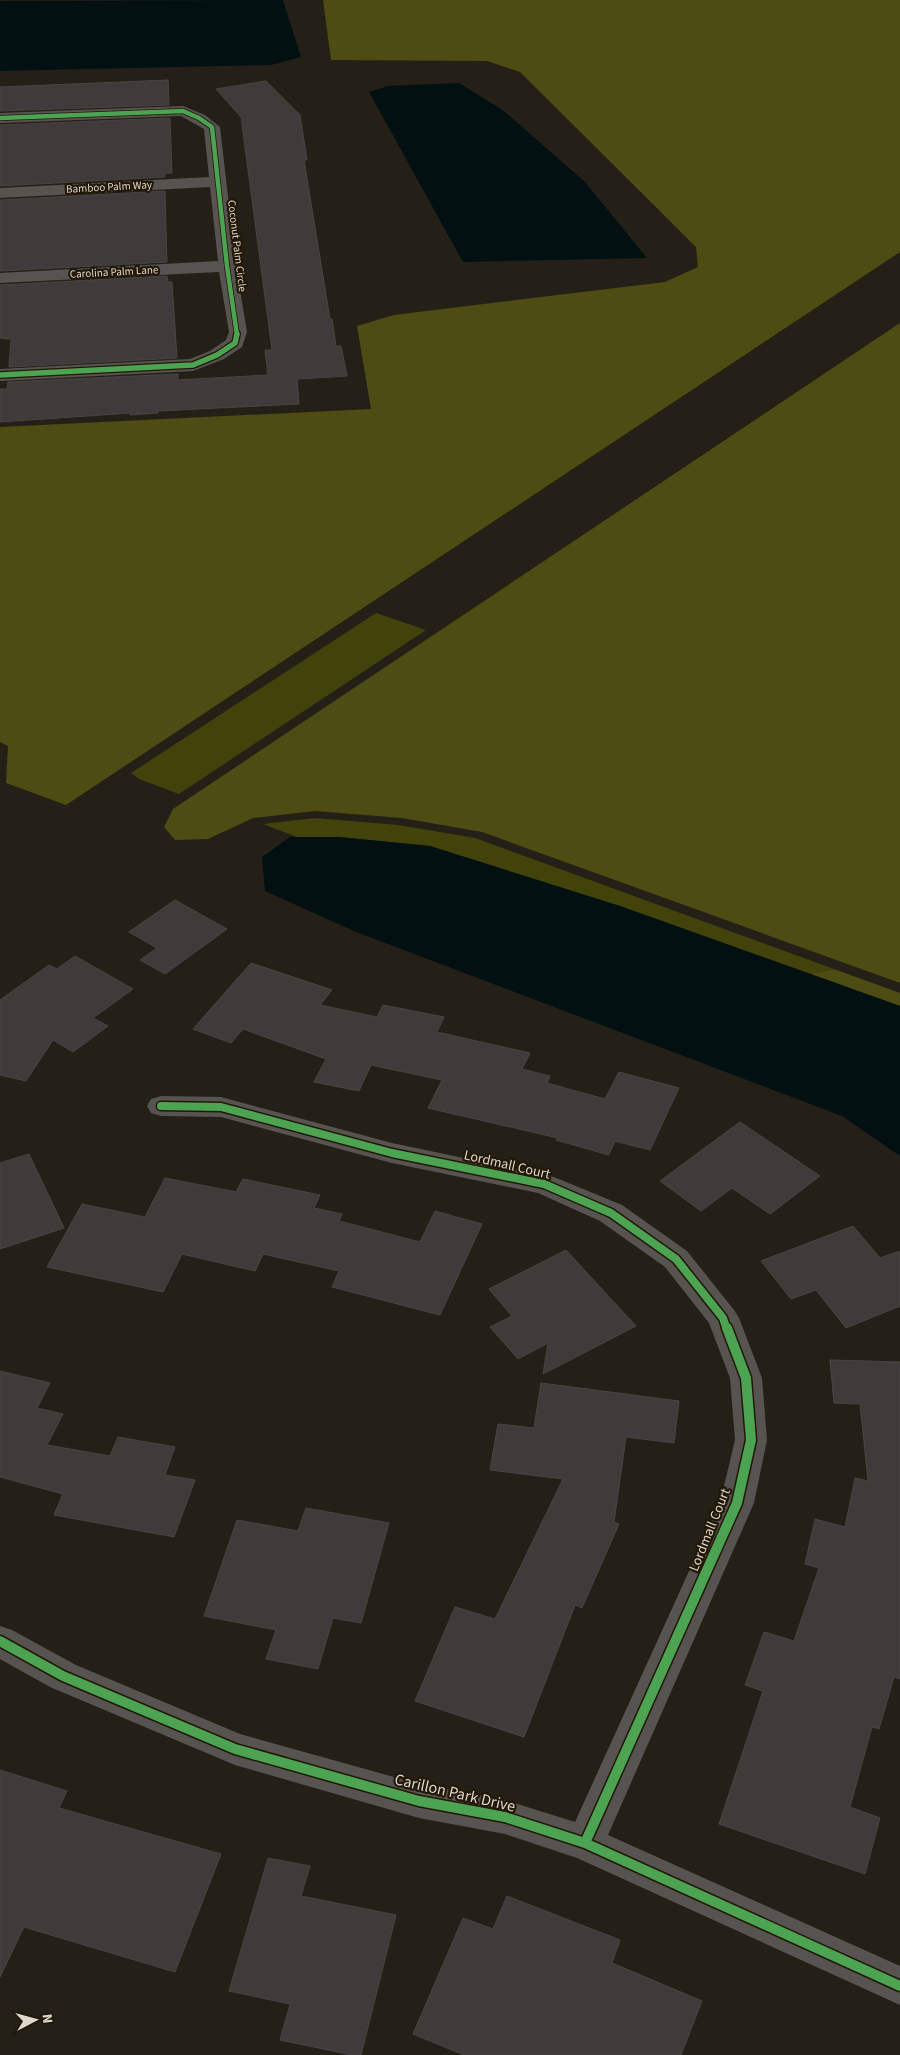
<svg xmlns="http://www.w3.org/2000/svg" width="900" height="2055" viewBox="0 0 900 2055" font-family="'Source Sans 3',sans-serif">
	<rect width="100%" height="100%" fill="#252017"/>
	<path fill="#42420b" d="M376,613L426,630L179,794L139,779L131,773Z
		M315,818L398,825L475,838L834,969L811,974L620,906L430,846L339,837H297L263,824Z"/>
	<path fill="#4c4c13" d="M323,0H900V252L66,805L6,783L8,746L0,742V427L371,409L357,326L394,315L665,282L698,267L696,247L520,72L487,61L331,60Z
		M900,323V983L482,832L402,818L315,811L253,818L208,839L175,840L164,827L173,809Z
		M834,969L900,993V1006L811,974Z"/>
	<path fill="#031012" d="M283,0L301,57L271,65L0,71V1Z
		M459,83L504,111L585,182L647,258L463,262L369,92L388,86Z
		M290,837H339L430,846L620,906L900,1006V1156L842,1116L356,932L265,891L262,857Z"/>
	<path fill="#403b3a" stroke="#494544" d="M168,80L169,105L0,111V87Z
		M266,81L300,115L307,160H304L330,319H332L336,346H341L347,376L297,379L299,404L158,411V413L130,415V413L0,422V389H7L8,382L178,374V380L268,375L265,350H272L241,117L216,89Z
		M170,118L172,173H165V177L0,186V125Z
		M165,191L167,262L0,271V200Z
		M167,276L168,282H172L177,358L9,367L11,339L0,338V285Z
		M175,900L227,929L165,974L140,960L157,948L129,932Z
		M75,956L133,989L93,1018L108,1026L73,1052L53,1040L26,1081L0,1075V1000L49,965L57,969Z
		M251,963L332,990L320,1005L377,1017L383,1005L444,1017L437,1032L530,1053L522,1069L550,1076L547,1083L605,1099L619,1072L679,1088L650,1150L615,1141L609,1155L556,1140L558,1138L428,1108L442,1080L371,1065L359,1091L314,1082L326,1059L243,1029L231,1043L193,1029Z
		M740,1122L820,1176L770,1214L732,1188L701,1211L660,1181Z
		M29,1154L64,1228L0,1249V1163Z
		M165,1178L236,1192L243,1179L320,1195L314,1208L342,1214L339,1221L420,1242L435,1211L482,1224L440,1315L332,1287L339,1271L263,1254L255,1271L182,1254L163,1292L47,1267L82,1204L145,1217Z
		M853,1226L880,1258L900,1251V1306L846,1328L816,1290L791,1299L761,1261Z
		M566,1250L636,1326L543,1374L548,1343L518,1359L490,1327L512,1316L489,1289Z
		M830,1360L900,1362V1679L894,1677L879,1729L872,1727L850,1807L880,1818L865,1874L719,1824L763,1691L745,1685L764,1632L794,1641L819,1568L805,1564L815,1519L845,1527L855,1478L868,1481L860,1404L834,1403Z
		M0,1371L50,1383L37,1408L63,1414L47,1445L110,1456L118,1437L175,1447L165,1475L195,1480L174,1537L54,1515L63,1494L0,1477Z
		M541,1383L679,1401L674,1443L626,1437L614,1522L619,1524L582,1608L575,1605L524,1737L415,1701L455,1607L495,1619L563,1479L490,1470L498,1424L534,1428Z
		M306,1508L389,1523L361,1623L333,1618L318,1669L266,1659L276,1630L204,1616L237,1520L298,1531Z
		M0,1770L67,1791L59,1808L221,1854L175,1972L24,1927L0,1977Z
		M268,1858L310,1866L301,1896L396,1915L361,2055H352L280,2040L290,2004L229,1991Z
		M507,1896L620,1940L612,1963L702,2001L681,2055H464L413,2034L463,1918L493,1929Z"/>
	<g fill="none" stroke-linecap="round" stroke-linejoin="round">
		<path fill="#565350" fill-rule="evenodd" d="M183,106L205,115L220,127L236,266L247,332L242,347L224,359L193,371L0,381V369L190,359L210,351L226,340L229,332L219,272L0,283V273L218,261L210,187L0,198V188L209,177L204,129L181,116L0,123V113Z
			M161,1096L221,1097L392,1143L554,1177L622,1205L687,1251L734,1310L739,1318L762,1378L767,1440L754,1503L608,1835L900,1966V2005L577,1858L505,1834L419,1818L235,1765L50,1687L0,1659V1626L12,1630L76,1665L240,1734L419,1784L505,1800L575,1822L720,1503L735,1440L730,1378L709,1323L665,1267L600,1221L538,1193L392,1163L221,1117L161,1116L151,1113L147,1106L151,1099Z"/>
		<defs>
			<path id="cycleway-far3" d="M0,118L183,111L199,118L212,127L227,266L237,335"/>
			<path id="cycleway-far2" d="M0,375L193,365L217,355L235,343L237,334"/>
			<path id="cycleway-far1" d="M161,1106L221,1107L392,1153L544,1184L611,1213L676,1259L723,1318L727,1330"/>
			<path id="cycleway" d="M0,1641L63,1676L235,1749L419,1801L505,1817L585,1843L900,1986
				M585,1843L737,1503L751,1440L746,1378L727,1328"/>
		</defs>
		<use href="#cycleway-far3" stroke="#221807" stroke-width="6"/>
		<use href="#cycleway-far2" stroke="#221807" stroke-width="8"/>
		<use href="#cycleway-far1" stroke="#221807" stroke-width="11"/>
		<use href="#cycleway" stroke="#221807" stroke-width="13"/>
		<use href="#cycleway-far3" stroke="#4ca352" stroke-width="4.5"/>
		<use href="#cycleway-far2" stroke="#4ca352" stroke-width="5.5"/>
		<use href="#cycleway-far1" stroke="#4ca352" stroke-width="8"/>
		<use href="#cycleway" stroke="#4ca352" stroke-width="10"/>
	</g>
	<g text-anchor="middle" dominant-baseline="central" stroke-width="4.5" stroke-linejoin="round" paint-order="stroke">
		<g font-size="11" fill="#ded7cd" stroke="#221807">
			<text transform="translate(109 187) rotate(-3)">Bamboo Palm Way</text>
			<text transform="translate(237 246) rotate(83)">Coconut Palm Circle</text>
			<text transform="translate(114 272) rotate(-3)">Carolina Palm Lane</text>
		</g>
		<g font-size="14" fill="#ded7cd" stroke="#221807">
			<text transform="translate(507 1165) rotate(13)">Lordmall Court</text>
			<text transform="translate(710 1530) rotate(-68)">Lordmall Court</text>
		</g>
		<g font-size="16" fill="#ded7cd" stroke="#221807">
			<text transform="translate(455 1793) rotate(13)">Carillon Park Drive</text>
		</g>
	</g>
	<g transform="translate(35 2020) rotate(84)" stroke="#221807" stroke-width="4" paint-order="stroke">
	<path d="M0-4L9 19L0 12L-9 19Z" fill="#ded7cd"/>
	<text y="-8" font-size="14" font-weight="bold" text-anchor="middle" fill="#ded7cd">N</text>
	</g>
</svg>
